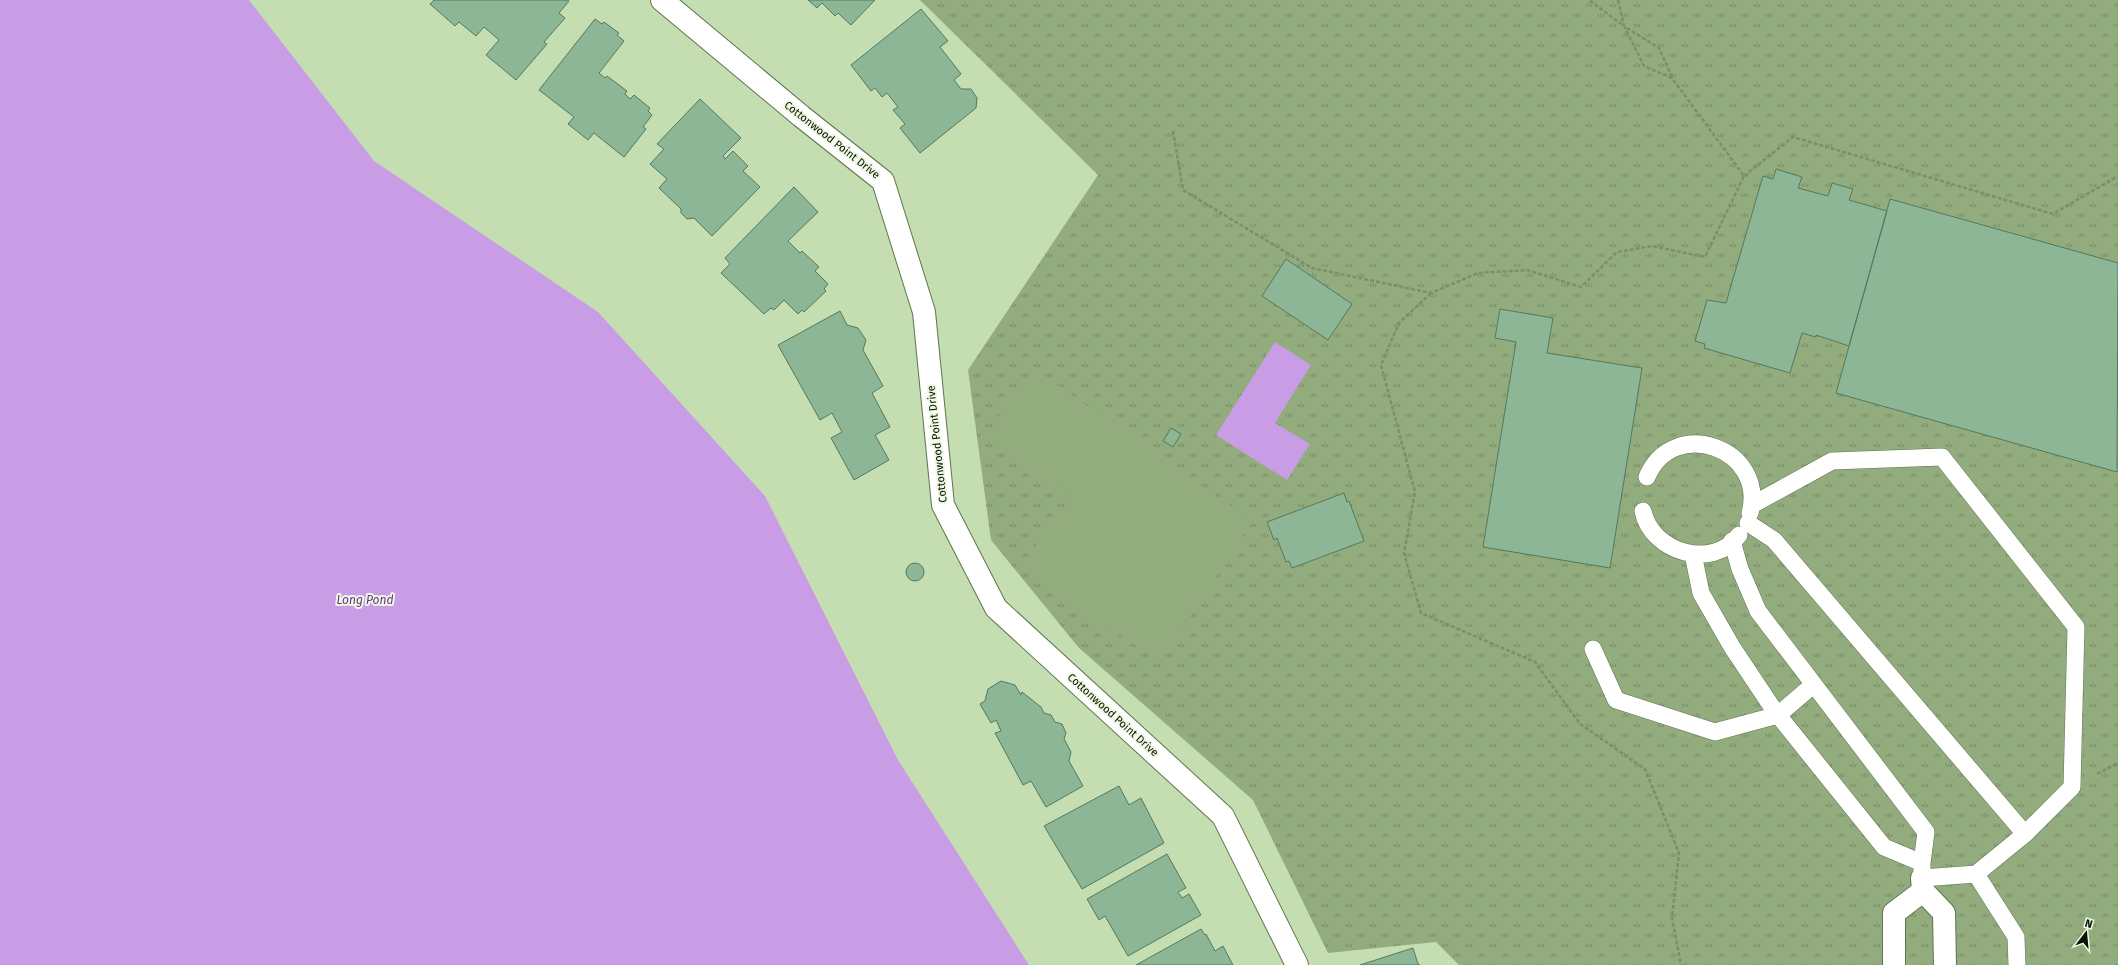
<svg xmlns="http://www.w3.org/2000/svg" width="2118" height="965" viewBox="0 0 2118 965" font-family="'Fira Sans',sans-serif">
	<defs>
		<pattern id="grass-tufts" width="24" height="20" patternUnits="userSpaceOnUse"><rect width="24" height="20" fill="#93ac7e"/><path d="M3 7l-1-3M5 7V3M7 7l1-3M15 17l-1-3M17 17v-4M19 17l1-3" fill="none" stroke="#768b65"/></pattern>
	</defs>
	<rect width="100%" height="100%" fill="#c4ddb1"/>
	<path fill="url(#grass-tufts)" d="M920,0H2118V965H1459L1436,942L1328,953L1253,800L1079,648L991,540L968,370L1098,175Z"/>
	<path fill="#93ac7e" d="M1033,368L1252,521L1160,662L1021,568L1071,496L988,432Z"/>
	<path fill="#c89de5" d="M0,0H249L374,161L598,312L765,496L898,760L1029,965H0Z
		M1275,342L1311,365L1275,423L1310,444L1287,480L1216,435Z"/>
	<path fill="#8cb696" stroke="#537a5c" d="M434,0H567L569,1L559,13L565,18L544,42L547,44L516,80L486,55L499,40L484,27L476,36L459,22L455,26L430,4Z
		M808,0H875L851,25L838,13L835,16L822,3L817,8Z
		M921,9L948,41L940,47L961,74L954,80L961,89H971L977,98L976,108L920,153L900,128L905,124L893,110L898,107L887,93L882,97L875,88L871,91L851,65Z
		M595,19L602,24L604,22L619,33L617,35L624,41L599,73L605,78L607,76L627,91L625,94L630,99L634,95L650,108L648,111L652,115L643,127L646,129L624,157L594,133L588,140L568,124L574,117L539,90Z
		M700,99L741,138L723,156L725,159L733,151L748,166L743,171L760,187L712,236L694,218L687,219L681,213V209L659,188L667,179L650,164L664,149L657,144Z
		M1776,169L1802,177L1798,188L1828,196L1832,183L1853,189L1849,200L1887,211L1849,346L1816,335V337L1802,333L1790,373L1704,348L1705,344L1695,341L1707,300L1726,303L1763,176L1773,179Z
		M794,187L818,212L788,241L800,253L802,251L819,267L815,271L828,284L824,289L826,291L804,312L802,310L798,314L784,300L774,310L771,308L764,314L721,273L730,264L725,258Z
		M1890,199L2118,263L2117,472L1836,393Z
		M1286,259L1352,304L1328,340L1262,296Z
		M1500,309L1553,318L1547,353L1642,368L1610,568L1483,547L1516,342L1495,338Z
		M840,311L847,325L858,328L866,340L863,350L883,386L872,393L890,427L875,435L889,460L854,480L831,438L842,432L832,413L820,420L778,345Z
		M1171,428L1181,434L1173,447L1163,441Z
		M1344,493L1347,502L1349,501L1364,541L1292,568L1289,561L1286,562L1277,538L1274,540L1267,522Z
		M906 572a9 9 0 1 1 18 0a9 9 0 1 1-18 0Z
		M1001,681L1015,685L1021,695L1022,692L1041,707L1044,713L1051,715L1055,722L1062,724L1066,733L1064,739L1071,752L1069,761L1083,786L1046,807L1031,781L1023,785L995,733L1001,731L996,720L991,723L980,704L985,701L988,689Z
		M1119,786L1129,805L1141,798L1164,843L1082,889L1044,826Z
		M1167,854L1186,888L1178,892L1182,898L1189,894L1201,915L1128,956L1105,916L1099,920L1087,899Z
		M1201,929L1205,935L1206,934L1215,951L1223,946L1233,965H1136Z
		M1413,948L1418,964L1420,965H1360Z"/>
	<g fill="none" stroke-linecap="round" stroke-linejoin="round">
		<defs>
			<path id="lane" d="M1647,477C1673,415 1767,448 1750,513
				M1752,505L1832,461L1942,457L2076,627L2072,787L2025,834
				M1643,511C1651,552 1713,571 1739,535
				M1748,523L1774,540L2025,834L1976,874L1922,878V865
				M1693,554L1701,593L1732,647L1774,710L1884,847L1922,863L1926,832L1758,611L1740,569L1732,541
				M1593,649L1616,700L1715,732L1778,715L1813,685
				M1976,874L2016,937L2017,965"/>
			<path id="street" d="M662,0L801,116L883,181L924,312L943,505L996,608L1223,816L1297,965
				M1922,878L1923,891L1944,913L1945,965
				M1894,965V913L1923,891"/>
		</defs>
		<use href="#lane" stroke="#5f754d" stroke-width="18"/>
		<use href="#street" stroke="#5f754d" stroke-width="24"/>
		<path stroke="#7c8e6e" stroke-width="2.5" stroke-dasharray="4 2" stroke-linecap="butt" d="M1618,0L1624,26L1659,48L1672,77
			M1173,131L1183,190L1312,268L1431,293L1478,273L1527,270L1581,287L1617,252L1652,246L1705,257L1744,176L1672,78L1644,66L1624,26L1589,0
			M1744,176L1793,137L2053,214L2118,176
			M1431,293L1399,323L1381,365L1415,492L1404,553L1421,613L1535,662L1580,724L1645,769L1679,853L1672,918L1681,965
			M2097,774L2118,763"/>
		<use href="#lane" stroke="#fff" stroke-width="17"/>
		<use href="#street" stroke="#fff" stroke-width="22"/>
	</g>
	<g text-anchor="middle" dominant-baseline="central" stroke-width="4" stroke-linejoin="round" paint-order="stroke">
		<g font-size="11" fill="#0a1204" stroke="#edf9e3">
			<text transform="translate(832 140) rotate(38)">Cottonwood Point Drive</text>
			<text transform="translate(937 444) rotate(-96)">Cottonwood Point Drive</text>
			<text transform="translate(1113 715) rotate(42)">Cottonwood Point Drive</text>
		</g>
		<g font-size="12" font-style="italic" fill="#6a3489" stroke="#edf9e3">
			<text x="365" y="600">Long Pond</text>
		</g>
	</g>
	<g transform="translate(2086 933) rotate(16)" stroke="#edf9e3" stroke-width="3" paint-order="stroke">
	<path d="M0-3L7 15L0 10L-7 15Z" fill="#0a1204"/>
	<text y="-6" font-size="11" font-weight="bold" text-anchor="middle" fill="#0a1204">N</text>
	</g>
</svg>
